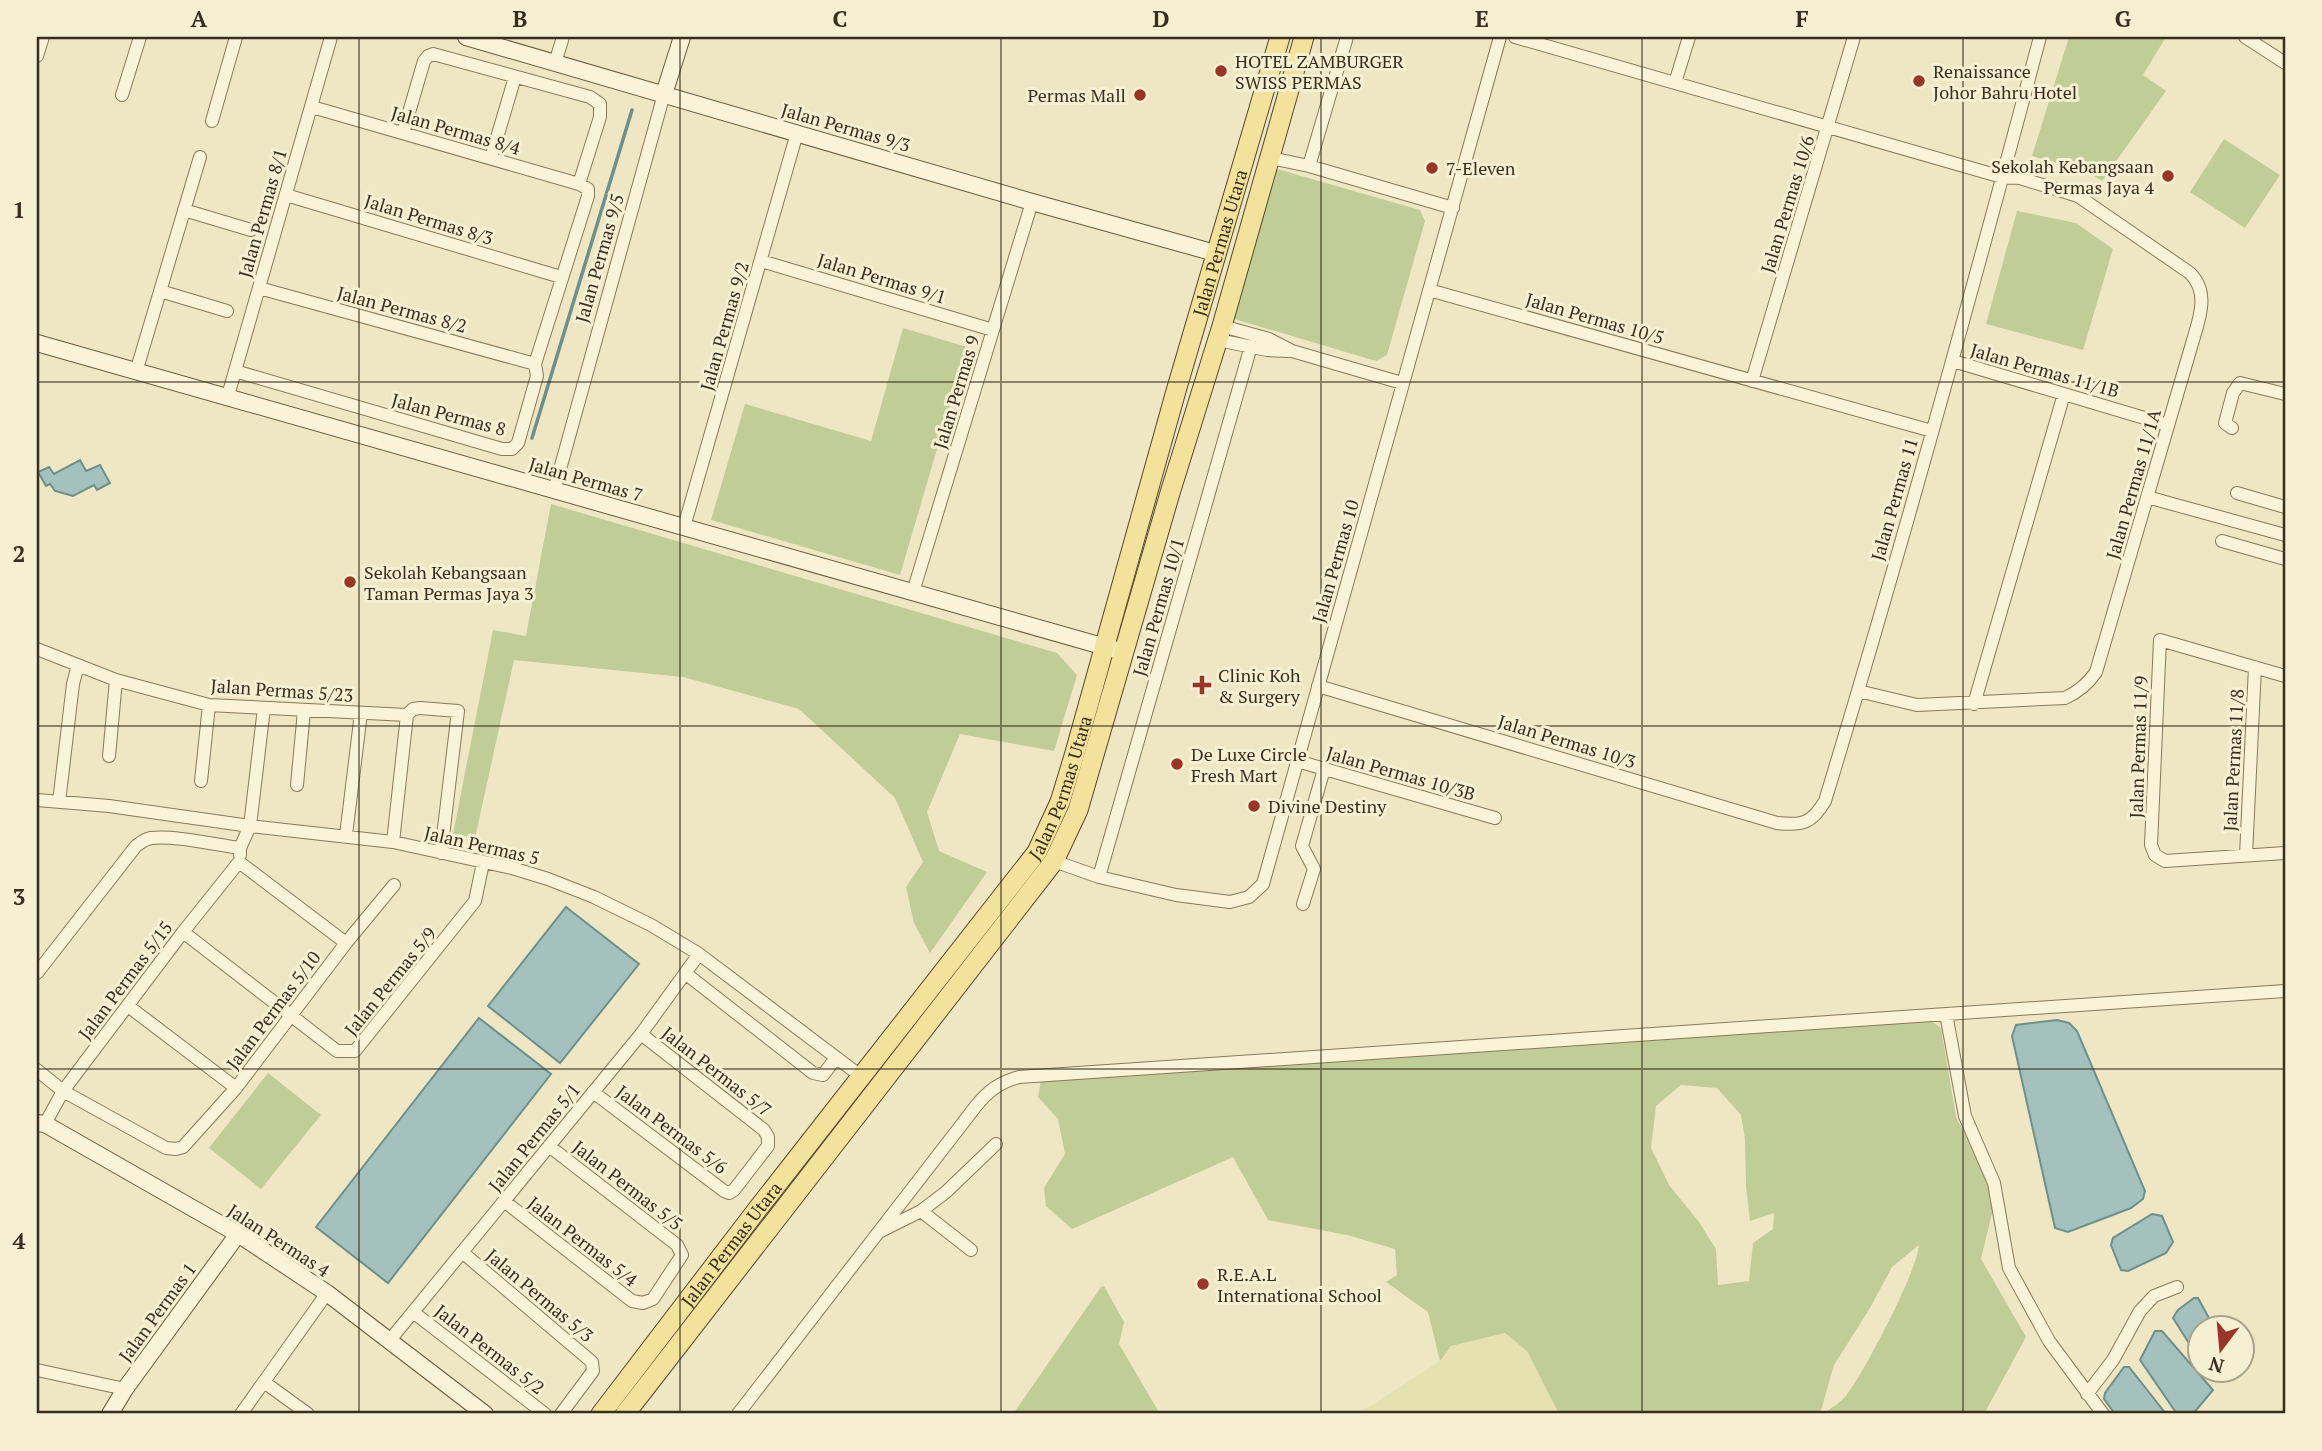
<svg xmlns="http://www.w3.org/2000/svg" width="2322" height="1451" viewBox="0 0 2322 1451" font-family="'PT Serif',serif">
	<rect width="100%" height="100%" fill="#efe7c3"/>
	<path fill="#e4e3b0" d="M1505,1333L1527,1351L1559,1414H1352L1367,1408L1440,1361L1451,1346Z"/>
	<path fill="#c0cd97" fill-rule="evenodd" d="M2069,37H2166L2143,75L2166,91L2102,181L2088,172L2032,156Z
		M2224,139L2280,175L2245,228L2190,192Z
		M1277,169L1420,210L1425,221L1387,355L1376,361L1231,318L1271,171Z
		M2017,211L2076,223L2113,249L2083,350L1986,324Z
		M903,328L967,347L900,575L711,520L745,404L871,441Z
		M551,504L1057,653L1077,675L1054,751L960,734L927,812L939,851L987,872L930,953L914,923L906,887L923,862L895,798L799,709L683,677L514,660L475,838L453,834L493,630L526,636Z
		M1931,1021L1941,1028L1956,1117L1997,1193L1981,1259L2026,1337L1984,1414H1823C1831,1408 1842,1402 1848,1393C1865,1371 1918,1269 1919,1245L1892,1267L1870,1308L1834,1365L1820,1414H1559L1527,1351L1505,1333L1451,1346L1440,1361L1428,1312L1386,1282L1397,1275L1395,1249L1347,1235L1268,1220L1233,1157L1072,1229L1046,1206L1044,1188L1065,1154L1058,1119L1038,1097L1041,1080ZM1681,1085L1717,1088L1741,1115L1745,1139L1746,1186L1750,1221L1774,1213L1773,1229L1753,1243L1749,1281L1718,1285L1716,1249L1699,1222L1669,1185L1651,1148L1656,1106Z
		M268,1073L321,1115L261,1189L209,1148Z
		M1104,1286L1124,1322L1119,1344L1160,1414H1013L1101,1287Z"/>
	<path fill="#a5c1bd" stroke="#6c908b" stroke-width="2" d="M80,460L86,471L100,465L110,483L97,490L94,485L73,496L55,491L50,484L46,486L38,472L49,467L54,474Z
		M566,907L639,964L560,1063L488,1006Z
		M479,1018L551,1074L388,1283L316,1227Z
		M2057,1020L2069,1023L2077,1031L2145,1191L2143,1199L2131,1208L2068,1232L2055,1228L2012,1036L2016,1025Z
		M2152,1214L2162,1216L2173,1242L2166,1253L2128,1271L2121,1270L2111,1245L2113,1238Z
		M2194,1298H2198L2214,1327L2200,1328L2199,1343L2192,1348L2173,1318L2178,1310Z
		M2155,1331H2162L2213,1390L2193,1414H2177L2140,1360Z
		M2124,1367H2129L2166,1414H2115L2104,1399L2105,1393Z"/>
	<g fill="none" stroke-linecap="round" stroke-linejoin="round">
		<path stroke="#6c908b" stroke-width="3.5" d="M532,438L632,110"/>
		<defs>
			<path id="street" d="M1515,37L2002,177L2020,178L2078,196L2190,273C2211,294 2198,322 2191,347L2096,672C2088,684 2078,692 2065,698L1917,705L1858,691
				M2245,37L2285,63
				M37,56L43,37
				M555,63L563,37
				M1675,83L1689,37
				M122,95L140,37
				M212,121L236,37
				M403,133L424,61L428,56L433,54L590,97L600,104V117L579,184
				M491,158L515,77
				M1271,158L1309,166L1453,208
				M1309,166L1347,37
				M286,195L561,277
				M184,210L251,230
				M761,261L993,330
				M259,288L535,364
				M1429,290L1932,431
				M160,291L227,311
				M1222,326L1269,339L1292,351L1402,383
				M1218,340L1267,350L1288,351
				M1953,361L2168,425
				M235,371L502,449H512L518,443L537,376L535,364L588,196V189L579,184L312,107
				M136,372L200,157
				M1752,381L1854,37
				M227,399L331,37
				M2232,428L2225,423L2233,393L2240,383L2285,394
				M554,491L664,94
				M2237,493L2285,507
				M2147,497L2285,535
				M684,527L797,133
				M2222,541L2285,559
				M913,592L1032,202
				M37,649L116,680L209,705L407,715
				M2285,676L2160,640L2151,845L2155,855L2165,861L2285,853
				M1318,686L1777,823C1803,826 1812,823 1825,801C1902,548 1972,292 2040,37
				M1974,704L2064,394
				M407,715L413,709L420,708L458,711L441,853
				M109,756L116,680
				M1297,761L1495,818
				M201,781L209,705
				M297,785L304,711
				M37,800L109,806L250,826L393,842L512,868L548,879L594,897L651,925L699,954L862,1077
				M59,802L73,684L78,665
				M346,835L361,713
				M393,842L407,715
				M240,855V848L250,826L264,708
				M2246,855L2255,667
				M1054,861L1099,877L1176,895L1230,902L1249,897L1263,884L1500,37
				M239,862L346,943
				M1099,877L1251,346
				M1303,904L1314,869L1302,846L1324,769
				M183,932L337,1051H355L475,901L483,863
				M37,973L136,846C140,843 145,839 151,838C174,835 216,845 240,848
				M685,973L813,1073L823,1075L836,1058
				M128,1006L236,1088
				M1946,1014L1965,1116L1994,1183L2009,1268L2049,1341L2103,1414
				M37,1070L63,1091L166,1148L176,1149L183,1147L236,1088L346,943L394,885
				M593,1092L724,1191L729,1193L734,1190L768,1146V1137L764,1130L641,1034
				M45,1124L63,1091L183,932L239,862
				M504,1201L632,1301L643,1303L653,1299L682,1255L677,1245L549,1146
				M921,1211L971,1250
				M881,1231L921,1211L946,1192L996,1144
				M462,1252L592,1362L593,1371L561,1414
				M413,1312L545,1414
				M390,1340L641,1034L699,954
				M37,1370L125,1389
				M264,1382L308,1414
				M2087,1394L2113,1360L2140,1311L2154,1296L2177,1287
				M241,1414L327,1293
				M738,1414L976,1106C988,1091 1000,1082 1019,1077L2285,991"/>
			<path id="secondary" d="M466,37L1032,202L1215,253
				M664,94L682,37
				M37,343L1116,650
				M37,1123L45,1124L238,1234L327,1293L485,1414
				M110,1414L125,1389L238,1234"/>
			<g id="primary">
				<path id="s1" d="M601,1414L756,1211L1037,852L1060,802L1074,756L1176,391L1280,37"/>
				<path d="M625,1414L1054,861L1078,810L1170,493L1222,326L1304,37"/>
			</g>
		</defs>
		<use href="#street" stroke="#89795a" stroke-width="14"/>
		<use href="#secondary" stroke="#6b5a3d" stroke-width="18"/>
		<use href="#primary" stroke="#57462e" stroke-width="21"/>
		<use href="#street" stroke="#f9f3d7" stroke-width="12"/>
		<use href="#secondary" stroke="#f9f3d7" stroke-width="16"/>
		<use href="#primary" stroke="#f2e29b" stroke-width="19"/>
	</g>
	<path fill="none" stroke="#392e1e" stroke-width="2" stroke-opacity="0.55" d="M359,37V1414M680,37V1414M1001,37V1414M1321,37V1414M1642,37V1414M1963,37V1414M37,382H2285M37,726H2285M37,1069H2285"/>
	<g fill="#993629" stroke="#f6f0d3" stroke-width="2.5">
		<circle cx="1221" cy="71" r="7"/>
		<circle cx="1919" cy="81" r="7"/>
		<circle cx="1140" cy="95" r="7"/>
		<circle cx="1432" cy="168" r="7"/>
		<circle cx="2168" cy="176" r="7"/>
		<circle cx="350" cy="582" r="7"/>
		<path d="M1198.5 674.5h7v7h7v7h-7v7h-7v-7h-7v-7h7z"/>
		<circle cx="1177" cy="764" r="7"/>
		<circle cx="1254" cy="806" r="7"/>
		<circle cx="1203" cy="1284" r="7"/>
	</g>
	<g text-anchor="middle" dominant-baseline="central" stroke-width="6" stroke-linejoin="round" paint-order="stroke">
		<g font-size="18" fill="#392e1e" stroke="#f6f0d3" text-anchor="start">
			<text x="1235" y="61">HOTEL ZAMBURGER<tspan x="1235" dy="21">SWISS PERMAS</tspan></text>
			<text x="1933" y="71">Renaissance<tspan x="1933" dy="21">Johor Bahru Hotel</tspan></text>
			<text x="1126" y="95" text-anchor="end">Permas Mall</text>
			<text x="2154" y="166" text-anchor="end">Sekolah Kebangsaan<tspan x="2154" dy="21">Permas Jaya 4</tspan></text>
			<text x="1446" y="168">7-Eleven</text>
			<text x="364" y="572">Sekolah Kebangsaan<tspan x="364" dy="21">Taman Permas Jaya 3</tspan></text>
			<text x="1218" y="675">Clinic Koh<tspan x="1218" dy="21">&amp; Surgery</tspan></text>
			<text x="1191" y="754">De Luxe Circle<tspan x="1191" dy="21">Fresh Mart</tspan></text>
			<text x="1268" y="806">Divine Destiny</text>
			<text x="1217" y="1274">R.E.A.L<tspan x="1217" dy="21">International School</tspan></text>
		</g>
		<g font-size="18" fill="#392e1e" stroke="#f6f0d3">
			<text transform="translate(846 127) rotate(16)">Jalan Permas 9/3</text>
			<text transform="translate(456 130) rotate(16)">Jalan Permas 8/4</text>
			<text transform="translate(1787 204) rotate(-73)">Jalan Permas 10/6</text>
			<text transform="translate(262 213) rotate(-74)">Jalan Permas 8/1</text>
			<text transform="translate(429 219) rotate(17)">Jalan Permas 8/3</text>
			<text stroke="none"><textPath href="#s1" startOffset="1348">Jalan Permas Utara</textPath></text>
			<text transform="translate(599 258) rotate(-74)">Jalan Permas 9/5</text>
			<text transform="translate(882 278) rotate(17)">Jalan Permas 9/1</text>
			<text transform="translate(402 309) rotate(15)">Jalan Permas 8/2</text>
			<text transform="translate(1595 318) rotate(16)">Jalan Permas 10/5</text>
			<text transform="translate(724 326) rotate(-74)">Jalan Permas 9/2</text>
			<text transform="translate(2045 370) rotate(16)">Jalan Permas 11/1B</text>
			<text transform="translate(956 392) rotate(-73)">Jalan Permas 9</text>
			<text transform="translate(449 414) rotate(15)">Jalan Permas 8</text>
			<text transform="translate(586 479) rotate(16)">Jalan Permas 7</text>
			<text transform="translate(2133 484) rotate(-74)">Jalan Permas 11/1A</text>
			<text transform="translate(1894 499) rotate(-74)">Jalan Permas 11</text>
			<text transform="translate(1335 561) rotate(-74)">Jalan Permas 10</text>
			<text transform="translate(1158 607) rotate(-74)">Jalan Permas 10/1</text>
			<text transform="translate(282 690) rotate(4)">Jalan Permas 5/23</text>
			<text transform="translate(1567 741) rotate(17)">Jalan Permas 10/3</text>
			<text transform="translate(2138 747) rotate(-88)">Jalan Permas 11/9</text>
			<text transform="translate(2233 760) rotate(-87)">Jalan Permas 11/8</text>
			<text transform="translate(1401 773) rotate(16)">Jalan Permas 10/3B</text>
			<text stroke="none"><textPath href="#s1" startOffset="780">Jalan Permas Utara</textPath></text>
			<text transform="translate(482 845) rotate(13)">Jalan Permas 5</text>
			<text transform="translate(125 980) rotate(-53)">Jalan Permas 5/15</text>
			<text transform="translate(390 981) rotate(-51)">Jalan Permas 5/9</text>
			<text transform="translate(273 1010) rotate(-53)">Jalan Permas 5/10</text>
			<text transform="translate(717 1071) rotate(38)">Jalan Permas 5/7</text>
			<text transform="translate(672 1129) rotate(37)">Jalan Permas 5/6</text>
			<text transform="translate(534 1137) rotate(-51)">Jalan Permas 5/1</text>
			<text transform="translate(628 1185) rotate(38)">Jalan Permas 5/5</text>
			<text transform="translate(279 1240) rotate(33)">Jalan Permas 4</text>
			<text transform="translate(583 1241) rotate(38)">Jalan Permas 5/4</text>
			<text stroke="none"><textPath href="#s1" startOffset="214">Jalan Permas Utara</textPath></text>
			<text transform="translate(540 1295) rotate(40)">Jalan Permas 5/3</text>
			<text transform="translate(157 1312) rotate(-54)">Jalan Permas 1</text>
			<text transform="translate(490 1349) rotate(38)">Jalan Permas 5/2</text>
		</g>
	</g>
	<rect width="2322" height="1451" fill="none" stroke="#f6f0d3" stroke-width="77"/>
	<g transform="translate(2221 1349) rotate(196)"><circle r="33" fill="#f6f0d3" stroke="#aaa28b" stroke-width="2"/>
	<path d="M0-5L12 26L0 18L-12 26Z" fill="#993629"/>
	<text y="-10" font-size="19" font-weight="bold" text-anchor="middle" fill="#392e1e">N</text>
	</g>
	<rect x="38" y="38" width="2246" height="1374" fill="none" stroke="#392e1e" stroke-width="2.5"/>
	<g font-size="23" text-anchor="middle" font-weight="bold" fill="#392e1e">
		<text x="199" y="27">A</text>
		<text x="520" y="27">B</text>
		<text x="840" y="27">C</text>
		<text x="1161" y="27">D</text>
		<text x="1482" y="27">E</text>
		<text x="1802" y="27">F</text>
		<text x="2123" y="27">G</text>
		<text x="19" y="218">1</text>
		<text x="19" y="562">2</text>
		<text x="19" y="905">3</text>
		<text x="19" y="1249">4</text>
	</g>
</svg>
